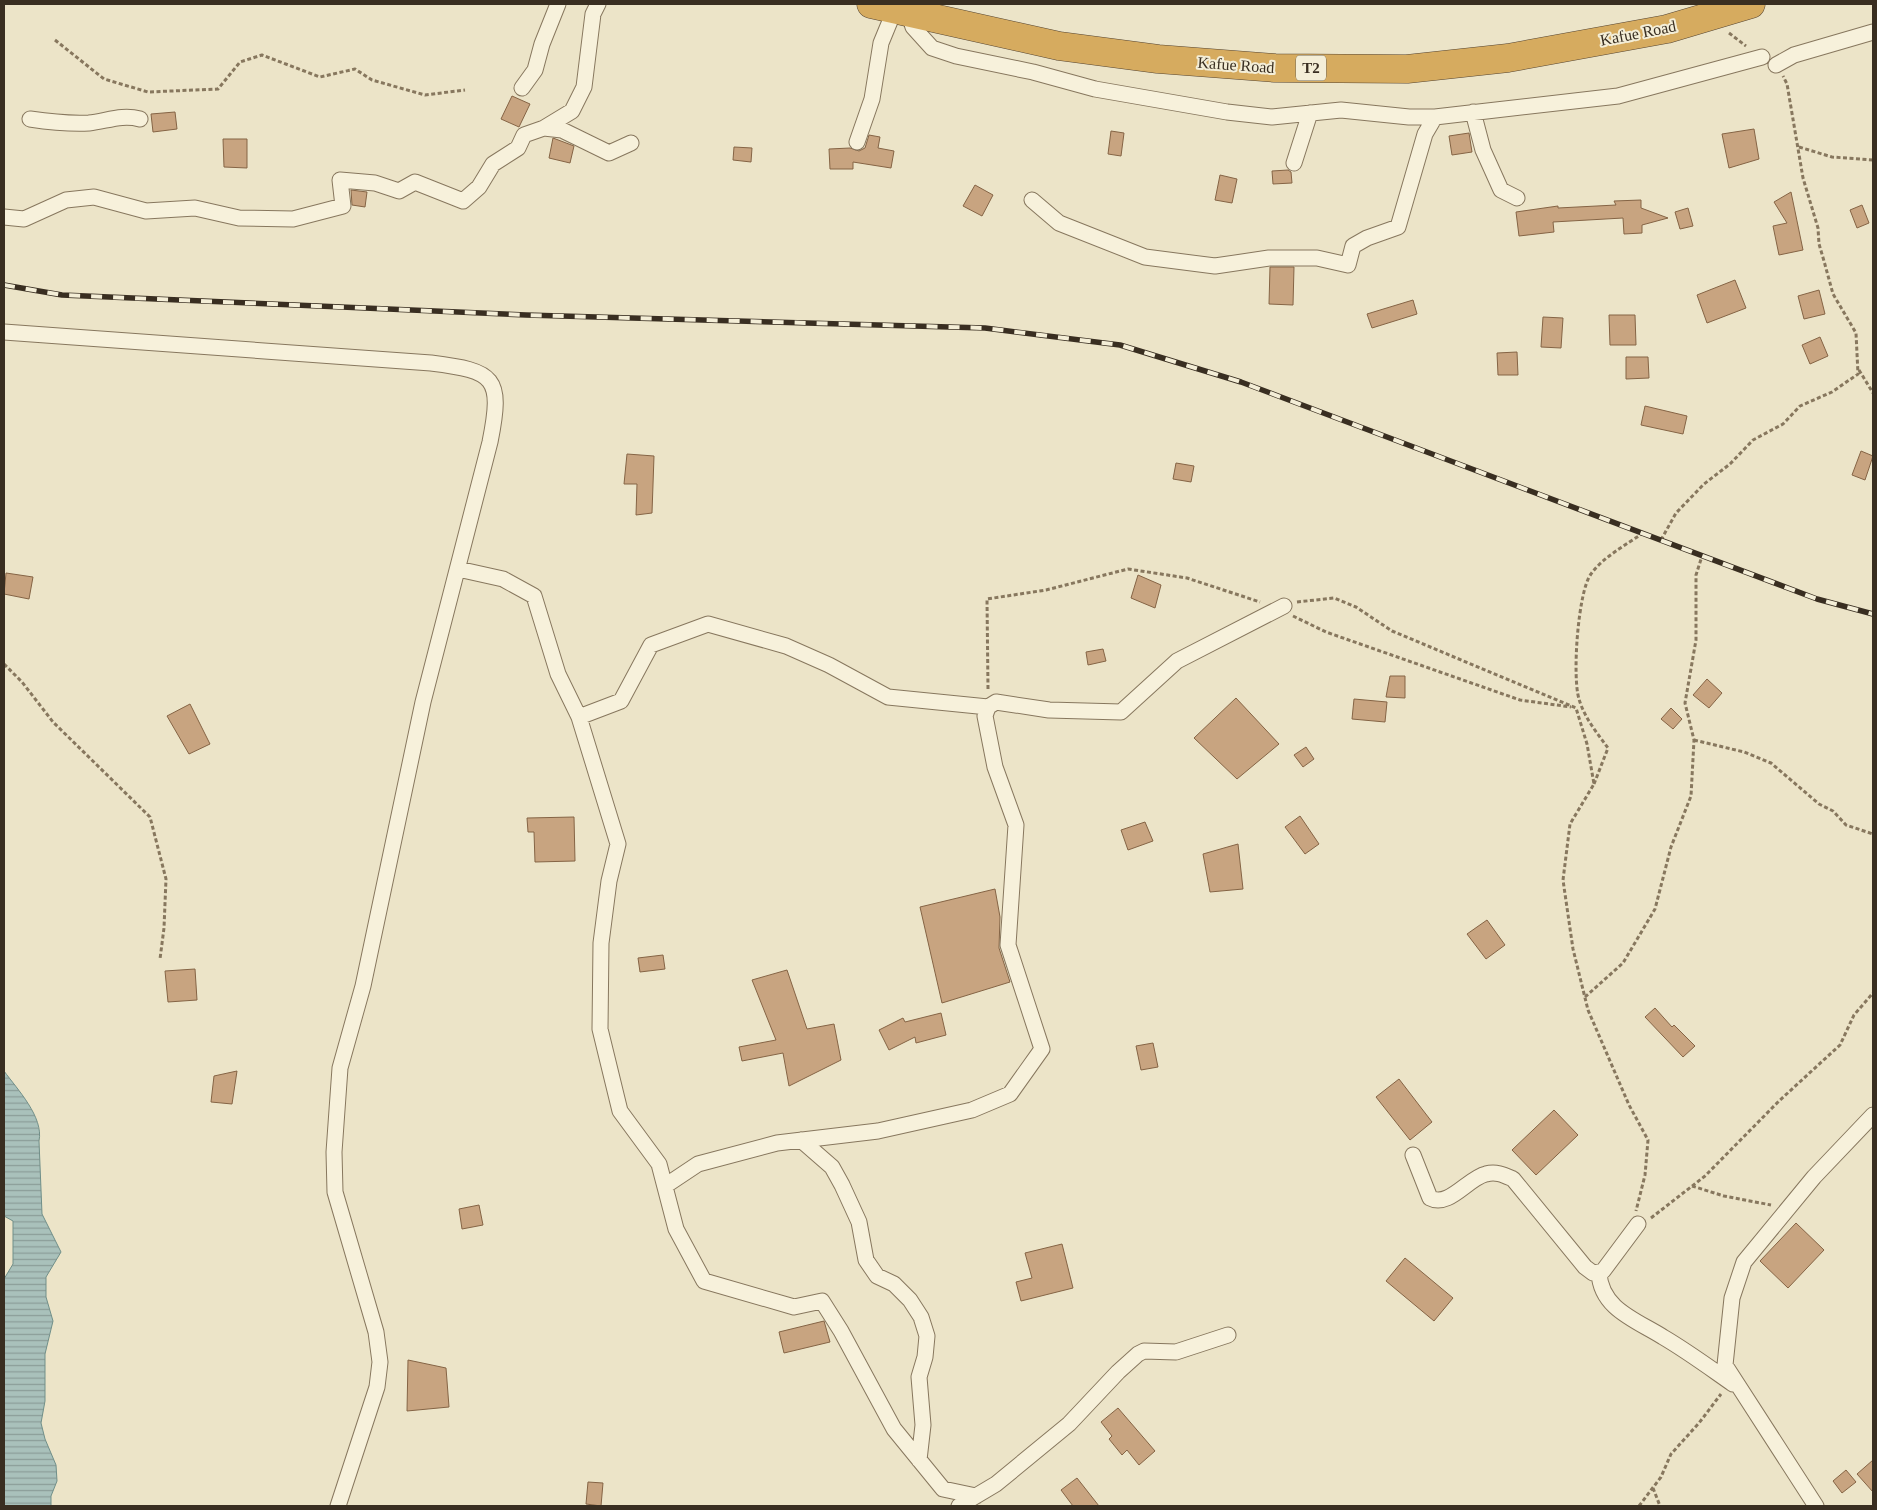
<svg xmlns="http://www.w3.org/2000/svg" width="1877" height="1510" viewBox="0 0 1877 1510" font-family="'Times New Roman',serif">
	<defs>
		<pattern id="water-rules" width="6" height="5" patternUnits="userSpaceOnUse" patternTransform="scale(1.25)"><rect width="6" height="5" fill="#a9c1bb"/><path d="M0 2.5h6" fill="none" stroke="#8b9d98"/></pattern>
	</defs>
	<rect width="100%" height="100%" fill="#ece4c8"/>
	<path fill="url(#water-rules)" stroke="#708f89" d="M4,1071C17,1089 44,1117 39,1141L42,1214L61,1252L46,1277V1297L53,1321L45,1354V1401L41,1423L45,1439L56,1465L57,1481L51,1496V1506H4V1279L13,1264V1221L4,1216Z"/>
	<path fill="#c8a480" stroke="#856445" d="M512,96L530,104L519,127L501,119Z
		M175,112L177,129L153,132L151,114Z
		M1754,129L1759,159L1729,168L1722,134Z
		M1111,131L1124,133L1121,156L1108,154Z
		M1469,133L1472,152L1452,155L1449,136Z
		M869,135L880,137L878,148L894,151L891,168L853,162V169H830L829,149L850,148L859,151L865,148Z
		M553,138L574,146L570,163L549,158Z
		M223,139H247V168L224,167Z
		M734,147L752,148L751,162L733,160Z
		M1288,170L1291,172L1292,183L1273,184L1272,171Z
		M1220,175L1237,179L1232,203L1215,200Z
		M975,185L993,195L982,216L963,206Z
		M351,190L367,192L365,207L352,205Z
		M1791,192L1803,250L1779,255L1773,226L1787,223L1774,202Z
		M1641,200V208L1668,218L1642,225V233L1624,234L1623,218L1553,222L1554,232L1519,236L1516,212L1558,206V208L1616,205L1614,201Z
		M1862,205L1869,223L1857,228L1850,210Z
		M1688,208L1693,226L1680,229L1675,212Z
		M1270,267H1294L1293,305L1269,304Z
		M1735,280L1746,308L1707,323L1697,295Z
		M1819,290L1825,314L1804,319L1798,296Z
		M1413,300L1417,314L1372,328L1367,314Z
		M1609,315H1635L1636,345H1610Z
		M1543,317L1563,318L1561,348L1541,347Z
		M1820,337L1828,356L1810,364L1802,345Z
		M1517,352L1518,375H1498L1497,353Z
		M1626,357H1648L1649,378L1626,379Z
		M1645,406L1687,416L1683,434L1641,425Z
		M1861,451L1873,456L1865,480L1852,475Z
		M627,454L654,456L652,513L636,515L637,484H624Z
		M1176,463L1194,466L1191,482L1173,479Z
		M6,573L33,577L29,599L4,594Z
		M1138,575L1161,585L1155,608L1131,598Z
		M1103,649L1106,661L1088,665L1086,652Z
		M1390,676H1405V698L1386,697Z
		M1707,679L1722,693L1709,708L1693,695Z
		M1236,698L1279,744L1237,779L1194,738Z
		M1354,699L1387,702L1385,722L1352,719Z
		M190,704L210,744L189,754L167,716Z
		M1671,708L1682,719L1673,729L1661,719Z
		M1306,747L1314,759L1303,767L1294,755Z
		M1300,816L1319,844L1305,854L1285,827Z
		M574,817L575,861L535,862L534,832H528L527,818Z
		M1145,822L1153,841L1128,850L1121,830Z
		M1238,844L1243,889L1210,892L1203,854Z
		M995,889L1000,917L999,948L1010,982L942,1003L920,907Z
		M1487,920L1505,945L1486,959L1467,934Z
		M663,955L665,969L640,972L638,958Z
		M195,969L197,1000L168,1002L165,971Z
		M787,970L807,1029L834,1024L841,1060L789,1086L783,1053L742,1061L739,1047L776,1040L752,980Z
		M1655,1008L1672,1027L1674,1025L1695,1046L1683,1057L1645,1017Z
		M941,1013L946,1035L916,1043L915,1037L889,1050L879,1030L903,1018L905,1022Z
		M1153,1043L1158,1067L1141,1070L1136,1046Z
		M237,1071L232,1104L211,1102L214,1076Z
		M1399,1079L1432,1122L1410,1140L1376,1097Z
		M1554,1110L1578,1135L1536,1175L1512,1150Z
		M479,1205L483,1225L462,1229L459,1209Z
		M1796,1223L1824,1250L1788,1288L1760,1261Z
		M1062,1244L1073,1288L1021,1301L1016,1282L1032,1278L1025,1253Z
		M1405,1258L1453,1298L1434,1321L1386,1281Z
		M824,1321L830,1342L784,1353L779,1332Z
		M408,1360L446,1368L449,1407L407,1411Z
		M1118,1408L1155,1451L1139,1465L1127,1450L1122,1455L1109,1439L1112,1436L1101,1422Z
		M1873,1460V1492L1857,1474Z
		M1846,1470L1856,1482L1842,1493L1833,1481Z
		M1077,1478L1099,1506H1073L1061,1490Z
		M588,1482L603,1483L601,1506L586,1504Z"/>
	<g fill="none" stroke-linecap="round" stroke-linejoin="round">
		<defs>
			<path id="street" d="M908,12L913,27L932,48L956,56L1033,72L1095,89L1227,112L1272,117L1341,110L1409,117H1435L1618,96L1762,57
				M1776,65L1794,55L1873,32
				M522,88L535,70L542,44L558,4
				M1473,112L1483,150L1501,190L1517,198
				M30,119C50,122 69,124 89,123C107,121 122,114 140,119
				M544,128L572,111L584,87L593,14L598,4
				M857,142L872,99L881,43L895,9
				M1294,163L1310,113
				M1032,200L1059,223L1145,257L1215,266L1269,258H1317L1348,265L1353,246L1367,238L1398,227L1425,134L1435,117
				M4,217L24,219L66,200L94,197L146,211L195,208L239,218L293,219L343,206L340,180L375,183L399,191L415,182L463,201L479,187L493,164L518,148L524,135L544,128L562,130L609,153L631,143
				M4,332L431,363C495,371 503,377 490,442L423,702L363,986L340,1068L334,1152L335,1192L376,1332L380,1362L377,1387L338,1506
				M458,569L503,579L534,596L558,674L579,717L621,701L651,645L708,624L786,646L829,665L888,697L988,707
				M579,717L618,844L609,881L601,943L600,1029L620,1111L659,1164L676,1229L704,1281L794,1307L822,1301L841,1331L894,1429L943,1489L976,1496
				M801,1140L832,1167L842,1185L859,1222L866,1260L877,1276L894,1284L910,1300L921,1317L927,1336L925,1357L919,1377L923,1425L919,1460
				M1413,1155L1430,1198C1449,1208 1468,1178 1486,1174C1496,1171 1504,1175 1513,1179L1585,1267L1593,1273L1603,1271L1638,1224
				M665,1186L698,1164L777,1143L878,1131L972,1110L1010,1094L1042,1049L1008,945L1016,825L995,767L985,716L988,707L996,702L1049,710L1121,712L1177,661L1284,606
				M1599,1273C1601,1309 1636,1320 1663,1337C1687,1351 1710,1368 1733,1384
				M959,1506L996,1484L1069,1424L1118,1372L1138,1354L1144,1351L1176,1352L1228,1335
				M1816,1506L1725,1365L1732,1298L1744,1262L1814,1177L1873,1115"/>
			<path id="highway" d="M871,4L1059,46L1158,59L1275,68L1407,69L1508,58L1667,29L1751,4"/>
		</defs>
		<use href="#street" stroke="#87775e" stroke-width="17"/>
		<use href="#highway" stroke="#564532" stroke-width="29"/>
		<path stroke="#87775e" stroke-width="3" stroke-dasharray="4 2.5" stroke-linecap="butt" d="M1729,33L1746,46
			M55,40L104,79L148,92L218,89L240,62L262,55L320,77L355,69L372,80L425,95L465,90
			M1799,147L1832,157L1873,160
			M1859,370L1873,393
			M1661,540L1676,513L1704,484L1730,464L1753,440L1783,424L1800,406L1832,392L1858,374L1856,333L1833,294L1824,261L1819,244L1818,228L1803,178L1787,84L1783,76
			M1297,602L1334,598L1356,607L1392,631L1576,708L1587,744L1594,784L1570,824L1563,880L1573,949L1588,1010L1629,1105L1648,1140L1645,1175L1636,1211
			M1293,616L1326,632L1520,700L1571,707
			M4,664L22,682L53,722L150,817L166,879L164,928L160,959
			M988,689L987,599L1046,590L1128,569L1187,578L1260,602
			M1694,740L1744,752L1771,763L1819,804L1833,811L1846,825L1873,834
			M1594,784L1608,748C1597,733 1584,717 1579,699C1572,677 1578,591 1591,574C1603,557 1626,545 1643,533
			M1585,997L1623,963L1655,909L1671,847L1691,796L1694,740L1685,703L1696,640V575L1702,556
			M1692,1186L1724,1196L1771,1205
			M1651,1218L1705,1176L1779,1101L1840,1045L1854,1015L1873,993
			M1653,1488L1660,1506
			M1639,1506L1661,1477L1671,1454L1699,1423L1721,1394"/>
		<use href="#street" stroke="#f7f1db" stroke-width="15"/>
		<use href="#highway" stroke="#d6ab5f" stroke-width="28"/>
		<defs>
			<path id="rail" d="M4,285L62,295L526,315L985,328L1120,345L1241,382L1817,599L1873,614"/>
		</defs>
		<use href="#rail" stroke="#392e21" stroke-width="5.5"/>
		<use href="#rail" stroke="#f4eed7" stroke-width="4" stroke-dasharray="11" stroke-linecap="butt"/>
	</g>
	<g text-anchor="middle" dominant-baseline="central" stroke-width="4" stroke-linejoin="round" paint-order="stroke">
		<rect fill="#f4eed7" stroke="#716858" stroke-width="1" x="1296" y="55.5" width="30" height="25" rx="4"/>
		<g font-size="15" font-weight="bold" fill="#392e21">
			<text x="1311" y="68">T2</text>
		</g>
		<g font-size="16" fill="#392e21" stroke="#f4eed7">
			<text transform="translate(1638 33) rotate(-11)">Kafue Road</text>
			<text transform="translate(1236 65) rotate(4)">Kafue Road</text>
		</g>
	</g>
	<rect width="1877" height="1510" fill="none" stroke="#392e21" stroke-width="10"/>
</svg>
